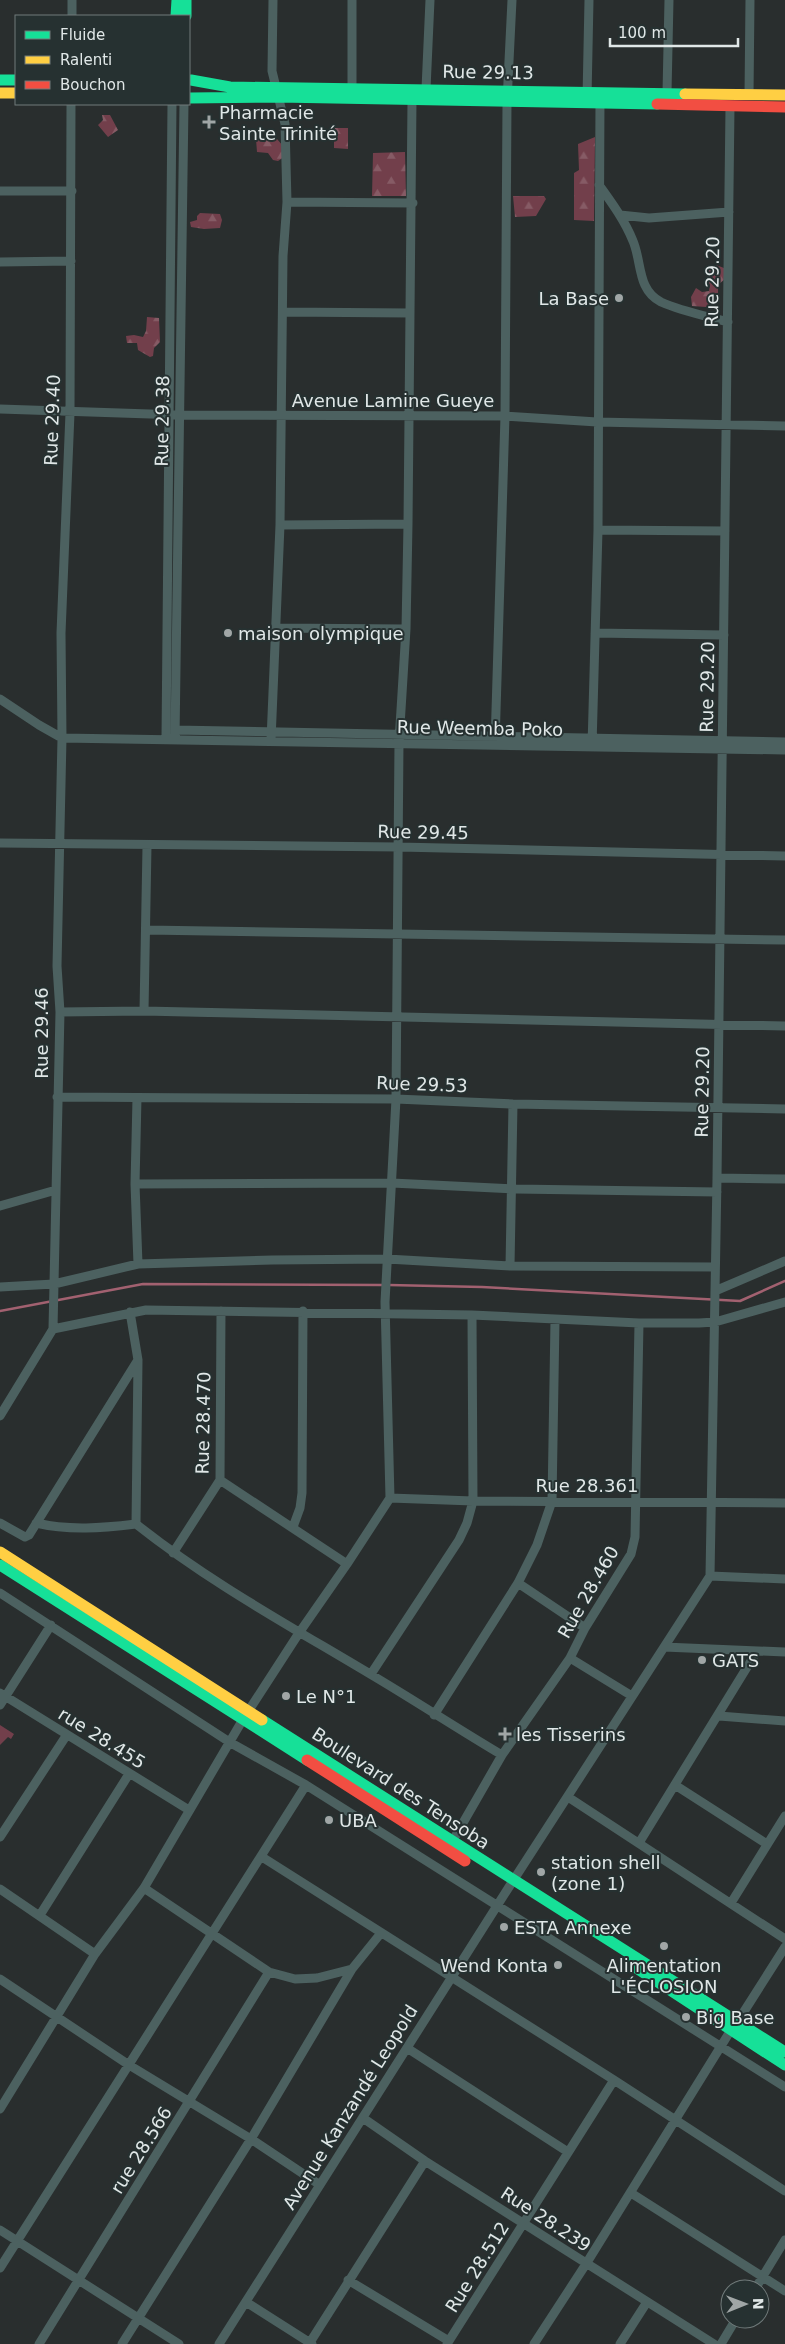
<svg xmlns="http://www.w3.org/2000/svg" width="785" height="2344" viewBox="0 0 785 2344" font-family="'DejaVu Sans',sans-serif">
	<defs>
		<pattern id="forest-firs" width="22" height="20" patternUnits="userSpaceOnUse" patternTransform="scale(1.25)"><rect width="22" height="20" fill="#723f4b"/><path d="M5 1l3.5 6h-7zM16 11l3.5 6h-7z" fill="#865b65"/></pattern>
	</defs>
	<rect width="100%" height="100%" fill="#292e2e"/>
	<path fill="#723f4b" d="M0,1725L14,1734L11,1739L8,1737L0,1745Z"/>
	<path fill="url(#forest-firs)" d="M102,115H110L118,130L108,137L98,125L103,120Z
		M334,128H348V149L334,148Z
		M595,137L594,221L574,220V173L579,170L578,144Z
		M256,139H277L283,146L284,157L278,161L273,160L268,153L257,152Z
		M405,152L406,196H372L373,153Z
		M513,196H544L546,199L536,216L515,217Z
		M200,213L220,214L222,220L220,228L204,229L191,227L190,222L197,220V216Z
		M716,265L724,268L726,278L718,285V300L706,307L692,306L691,297L696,288L702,292L709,291L710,285L707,278L709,270Z
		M147,317L159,318L160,342L154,348L153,356L150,357L138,350L137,343H127L126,336L134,335L143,337L146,331Z"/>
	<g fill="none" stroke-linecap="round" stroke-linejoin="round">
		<path stroke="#a26170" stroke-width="2.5" d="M389,1285L482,1287L740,1301L785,1281
			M0,1311L143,1284L383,1285"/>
		<path stroke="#4c6160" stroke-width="9" d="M72,16V0
			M352,87V0
			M426,89L430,0
			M667,93L669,0
			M749,95L750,0
			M587,98L589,0
			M599,185C612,203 625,221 633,241C642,262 637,290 661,302C681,311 706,316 728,322
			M0,191H72
			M287,202L413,203
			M620,215L649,218L729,212
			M0,262L71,261
			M283,312L410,313
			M0,409L180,415L505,416L597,422L785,426
			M280,525L408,524
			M598,530L725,531
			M276,628L406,629
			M595,633L724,635
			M0,699L39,725L62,738L785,750
			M175,730L785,742
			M166,738L172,104
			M175,738L184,104
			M271,740L280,525L283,256L287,202L285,124L272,71L273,0
			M495,744L505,416L507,102L512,0
			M592,746L598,530L600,99
			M0,843L399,847L785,856
			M147,930L785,940
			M144,1011L147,846
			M60,1012L144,1011L785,1026
			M57,1097L396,1099L513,1104L785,1109
			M137,1098L135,1184L138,1264
			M717,1178L785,1179
			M135,1184L392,1183L516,1189L717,1192
			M0,1206L56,1190
			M510,1266L513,1104
			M0,1287L54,1284L138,1264L272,1260L387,1259L510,1266L715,1267
			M715,1291L785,1261
			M53,1329L60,1012L57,966L62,738L61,633L70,413L71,104
			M0,1416L53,1329L146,1310L472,1315L639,1323H699L715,1322L785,1302
			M220,1480L347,1564
			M390,1498L473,1501L785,1503
			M0,1523L25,1537L29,1535L138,1360
			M36,1523C70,1531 102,1528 136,1524L138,1360L130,1312
			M136,1524C209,1582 290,1626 370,1674C414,1700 458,1729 502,1755
			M293,1527L300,1508L302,1493L303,1311
			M173,1553L220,1480L221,1311
			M710,1576L785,1579
			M518,1583L585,1628
			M0,1593L231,1743L306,1785L785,2087
			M664,1647L785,1652
			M570,1658L632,1696
			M371,1674L459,1540L467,1523L473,1501L472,1315
			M0,1693L189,1810
			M0,1705L51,1625
			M434,1715L518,1583L537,1545L552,1501L555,1320
			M719,1716L785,1721
			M675,1785L767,1844
			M568,1797L785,1939
			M0,1837L66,1736
			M452,1842L502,1755L570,1658L585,1628L631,1554L635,1537L639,1323
			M639,1843L757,1651
			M262,1857L614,2080L785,2191
			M144,1888L269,1972L295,1979L317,1978L352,1969
			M0,1889L95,1954
			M731,1903L785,1816
			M40,1915L129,1774
			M0,1979L129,2065L251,2139L320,2185
			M738,2021L785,1947
			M407,2048L568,2152
			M0,2109L95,1954L144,1888L242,1721L299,1633L347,1564L390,1498L385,1302L396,1099L399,742L406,629L408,524L412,100
			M363,2118L425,2161L714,2344
			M631,2193L785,2291
			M0,2230L179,2344
			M0,2268L306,1785
			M348,2280L449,2341
			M755,2289L785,2240
			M246,2302L312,2344
			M39,2344L269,1972
			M122,2344L251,2139L352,1969L381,1933
			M219,2344L509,1887L710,1576L717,1178L730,107
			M309,2344L425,2161
			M447,2344L614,2080
			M534,2344L586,2264L731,2030
			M620,2344L647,2302
			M721,2344L736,2319"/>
		<path stroke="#16e098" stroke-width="11" d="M186,0V16
			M176,16L177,0
			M0,80H16
			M191,80L230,87L685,94
			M190,98L279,97L657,104
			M0,1565L307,1760
			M262,1720L785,2052
			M630,1964L785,2065"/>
		<path stroke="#ffcf43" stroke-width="11" d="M0,93H16
			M685,94L785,95
			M0,1552L262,1720"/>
		<path stroke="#f24e42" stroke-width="11" d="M657,104L785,107
			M307,1760L465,1861"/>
	</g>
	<g fill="#a0a6a6" stroke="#263131" stroke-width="2">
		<path d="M206.5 114.5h5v5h5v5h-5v5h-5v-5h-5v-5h5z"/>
		<circle cx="619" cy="298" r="5"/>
		<circle cx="228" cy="633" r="5"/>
		<circle cx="702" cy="1660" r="5"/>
		<circle cx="286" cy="1696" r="5"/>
		<path d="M502.5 1726.5h5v5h5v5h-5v5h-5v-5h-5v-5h5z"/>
		<circle cx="329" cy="1820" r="5"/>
		<circle cx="541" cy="1872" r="5"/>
		<circle cx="504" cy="1927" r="5"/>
		<circle cx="664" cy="1946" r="5"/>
		<circle cx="558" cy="1965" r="5"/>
		<circle cx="686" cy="2017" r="5"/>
	</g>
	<g text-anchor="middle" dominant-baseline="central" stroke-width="4" stroke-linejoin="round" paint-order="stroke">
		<g font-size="18" fill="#e0e7e7" stroke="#263131">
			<text transform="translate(488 72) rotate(1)">Rue 29.13</text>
			<text transform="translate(712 282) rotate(-89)">Rue 29.20</text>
			<text x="393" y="400">Avenue Lamine Gueye</text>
			<text transform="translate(52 420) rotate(-88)">Rue 29.40</text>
			<text transform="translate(162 421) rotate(-89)">Rue 29.38</text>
			<text transform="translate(707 687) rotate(-89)">Rue 29.20</text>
			<text transform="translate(480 728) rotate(1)">Rue Weemba Poko</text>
			<text transform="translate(423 832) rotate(1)">Rue 29.45</text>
			<text transform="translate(41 1033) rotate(-90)">Rue 29.46</text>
			<text transform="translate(422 1084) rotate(2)">Rue 29.53</text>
			<text transform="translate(702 1092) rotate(-89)">Rue 29.20</text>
			<text transform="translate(203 1423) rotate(-89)">Rue 28.470</text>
			<text x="587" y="1485">Rue 28.361</text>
			<text transform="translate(588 1592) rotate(-60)">Rue 28.460</text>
			<text transform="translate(102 1738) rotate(32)">rue 28.455</text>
			<text transform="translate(401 1788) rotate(33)">Boulevard des Tensoba</text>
			<text transform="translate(350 2107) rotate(-58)">Avenue Kanzandé Leopold</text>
			<text transform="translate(141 2150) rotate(-58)">rue 28.566</text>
			<text transform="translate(546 2219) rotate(33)">Rue 28.239</text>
			<text transform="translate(477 2267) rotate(-58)">Rue 28.512</text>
		</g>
		<g font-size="18" fill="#e0e7e7" stroke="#263131" text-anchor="start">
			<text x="219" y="112">Pharmacie<tspan x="219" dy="21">Sainte Trinité</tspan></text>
			<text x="609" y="298" text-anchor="end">La Base</text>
			<text x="238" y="633">maison olympique</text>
			<text x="712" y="1660">GATS</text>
			<text x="296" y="1696">Le N°1</text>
			<text x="516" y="1734">les Tisserins</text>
			<text x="339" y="1820">UBA</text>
			<text x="551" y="1862">station shell<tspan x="551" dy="21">(zone 1)</tspan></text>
			<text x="514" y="1927">ESTA Annexe</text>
			<text x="548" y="1965" text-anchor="end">Wend Konta</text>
			<text x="664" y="1965" text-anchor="middle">Alimentation<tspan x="664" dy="21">L'ÉCLOSION</tspan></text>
			<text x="696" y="2017">Big Base</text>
		</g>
	</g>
	<rect x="15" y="15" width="175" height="90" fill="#263131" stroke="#707a7a"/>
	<rect x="25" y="31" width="25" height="8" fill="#16e098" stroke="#707a7a"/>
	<text x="60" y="40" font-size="15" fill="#e0e7e7">Fluide</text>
	<rect x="25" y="56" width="25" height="8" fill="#ffcf43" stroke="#707a7a"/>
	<text x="60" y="65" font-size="15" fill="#e0e7e7">Ralenti</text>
	<rect x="25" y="81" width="25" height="8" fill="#f24e42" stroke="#707a7a"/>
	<text x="60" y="90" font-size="15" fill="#e0e7e7">Bouchon</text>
	<g transform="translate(745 2304) rotate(89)"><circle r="24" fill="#263131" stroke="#707a7a"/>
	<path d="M0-4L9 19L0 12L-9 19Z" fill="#a0a6a6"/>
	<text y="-8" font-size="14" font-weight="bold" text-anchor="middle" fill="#e0e7e7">N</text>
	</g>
	<path d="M610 38v8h128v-8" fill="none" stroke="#e0e7e7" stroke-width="2.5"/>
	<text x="618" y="38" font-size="15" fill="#e0e7e7" stroke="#263131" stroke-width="4" paint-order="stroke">100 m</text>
</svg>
